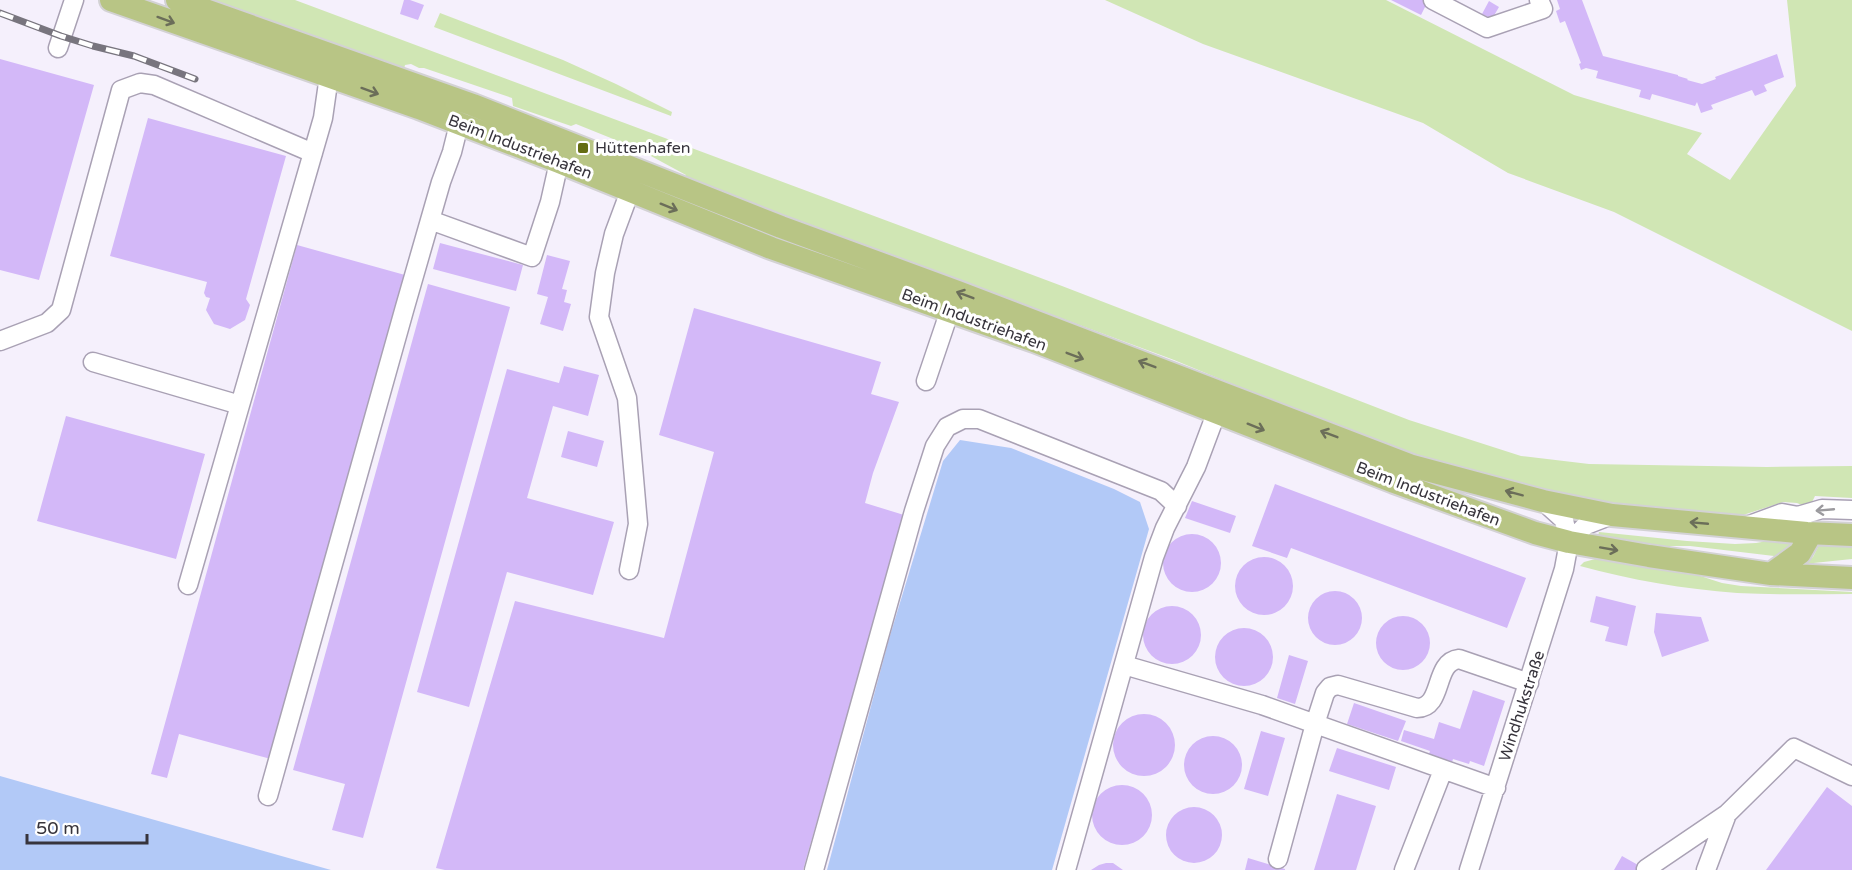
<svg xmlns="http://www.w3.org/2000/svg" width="1852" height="870" viewBox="0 0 1852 870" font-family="'Varela Round',sans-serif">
	<rect width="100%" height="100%" fill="#f5f0fc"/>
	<path fill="#d0e6b4" d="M203,0H295L1062,286L1409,420L1521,456L1589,464L1767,467L1852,466V498L1815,496L1809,508L1797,503L1783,502L1737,517L1589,501L1473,472L1402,450L1310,416L1174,360L685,179L686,175L638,149L576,124L571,126L513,106L512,98L424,68H419L411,64L405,65L404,69Z
		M1105,0H1386L1574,95L1702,133L1687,154L1730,180L1796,86L1787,0H1852V331L1614,212L1508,173L1423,123L1203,44Z
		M440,13L563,60L616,84L672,112L671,116L434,27Z
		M1599,532L1687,541L1735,544L1756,543L1773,540L1795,543L1778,556H1774L1690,546H1652L1598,536Z
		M1821,541L1852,542V559L1804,564L1813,557Z
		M1599,558L1691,573L1722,583L1741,586L1852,592V594C1814,594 1775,595 1737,593C1684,589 1631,580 1580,566L1584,562Z"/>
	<path fill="#b2c9f7" d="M960,440L1011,448L1114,489L1140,502L1149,529L1052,870H827L889,639L943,461Z
		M0,776L331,870H0Z"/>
	<path fill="#d3b8f8" d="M404,0H410L424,5L418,20L400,14Z
		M1391,0H1426L1428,1L1421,15Z
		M1557,0H1582L1603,56L1678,75V76L1688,79L1687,80L1702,84L1716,79L1715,77L1777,54L1784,77L1764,85L1767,91L1755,96L1752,90L1711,105L1713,109L1701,113L1697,102L1695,106L1652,94L1650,100L1639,97L1641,90L1596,78L1598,71L1586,68L1581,70L1579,64L1581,63L1565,21L1560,23L1556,11L1560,9Z
		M1489,1L1499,7L1492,19L1482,14Z
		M0,59L94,85L39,280L0,270Z
		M148,118L286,156L246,299L250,305L245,320L230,329L214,324L206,310L210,298L206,297L204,293L207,282L110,256Z
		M440,243L523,265L516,291L433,269Z
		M297,245L405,275L271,759L179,734L167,778L151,774Z
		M547,255L570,261L562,289L567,290L564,302L571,304L563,331L540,324L548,297L537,294Z
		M428,284L510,307L363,838L332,830L345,784L293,770Z
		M694,308L881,362L871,394L899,402L873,473L865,503L904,515L803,870H445L436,868L515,601L664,638L714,452L659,435Z
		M564,366L599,375L588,416L553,406L527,498L614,522L593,595L507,572L469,707L417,692L507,369L559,383Z
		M66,416L205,454L176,559L37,521Z
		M568,431L604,441L597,467L561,457Z
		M1275,484L1526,578L1507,628L1291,548L1287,558L1252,546Z
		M1192,501L1236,516L1230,533L1185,518Z
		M1163 563a29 29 0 1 1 58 0a29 29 0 1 1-58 0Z
		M1235 586a29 29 0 1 1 58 0a29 29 0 1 1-58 0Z
		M1308 618a27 27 0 1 1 54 0a27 27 0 1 1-54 0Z
		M1596,596L1636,606L1627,646L1605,641L1609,627L1590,622Z
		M1143 635a29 29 0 1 1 58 0a29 29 0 1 1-58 0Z
		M1656,613L1701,617L1709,641L1662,657L1654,632Z
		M1376 643a27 27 0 1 1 54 0a27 27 0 1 1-54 0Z
		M1215 657a29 29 0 1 1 58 0a29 29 0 1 1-58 0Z
		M1289,655L1308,661L1295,704L1277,698Z
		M1473,690L1505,701L1484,766L1470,761L1469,764L1453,759L1452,762L1429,754L1430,751L1401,741L1404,730L1434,739L1439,722L1460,729Z
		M1354,703L1406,721L1398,741L1347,724Z
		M1113 745a31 31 0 1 1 62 0a31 31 0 1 1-62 0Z
		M1261,731L1285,738L1268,796L1244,789Z
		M1184 765a29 29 0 1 1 58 0a29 29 0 1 1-58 0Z
		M1337,748L1396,767L1389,790L1329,771Z
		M1092 815a30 30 0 1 1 60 0a30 30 0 1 1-60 0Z
		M1827,787L1852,806V870H1766Z
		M1337,794L1376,806L1356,870H1314Z
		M1166 835a28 28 0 1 1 56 0a28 28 0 1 1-56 0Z
		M1622,856L1647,870H1614Z
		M1248,858L1285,869V870H1245Z
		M1106,863H1113L1123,870H1091L1099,865Z"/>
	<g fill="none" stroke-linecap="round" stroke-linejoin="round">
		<defs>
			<path id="minor" d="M1433,0L1487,28L1543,9L1539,0
				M58,48L74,0
				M430,220L532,257L550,202L559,162
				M0,341L47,323L61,310L121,90L140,83L154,85L313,153
				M93,362L240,405
				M926,381L950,310
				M1798,516L1822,509L1852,510
				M1744,527L1782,513L1798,516L1807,533
				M1569,542L1586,525L1612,515
				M629,570L638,524L627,398L599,317L605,273L614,234L630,191
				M188,585L323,118L329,76
				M1124,665L1262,705L1496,788
				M268,796L405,307L441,182L452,152L459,124
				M1278,859L1315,724L1325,693L1330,687L1338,685L1417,708C1444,708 1433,662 1459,659L1529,683
				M1646,869L1727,814
				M814,870L914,511L935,446L947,427L963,419H979L1161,491L1177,506
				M1066,870L1154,557L1165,528L1196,467L1217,411
				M1404,870L1443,770
				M1469,870L1564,569L1569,542L1564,520L1543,501
				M1706,870L1727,814L1794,748L1852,776"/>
			<path id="major" d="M111,0L419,108L559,162L771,248L1034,341L1394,482L1535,533L1569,542L1649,556L1771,574L1852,578
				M177,0L473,105L781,227L958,292L1412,466L1543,501L1612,515L1807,533L1852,535
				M1771,574L1800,553L1808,539L1807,533"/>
		</defs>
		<use href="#minor" stroke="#a9a1b4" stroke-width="21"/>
		<use href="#major" stroke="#d3d2d4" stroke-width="26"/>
		<use href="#minor" stroke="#fff" stroke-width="18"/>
		<use href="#major" stroke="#b8c585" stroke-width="22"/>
		<defs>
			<path id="rail" d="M0,13L61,36L93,46L134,56L195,79"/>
		</defs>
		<use href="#rail" stroke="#78757e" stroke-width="7"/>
		<use href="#rail" stroke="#fff" stroke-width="4.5" stroke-dasharray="14" stroke-linecap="butt"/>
	</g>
	<defs><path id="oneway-shaft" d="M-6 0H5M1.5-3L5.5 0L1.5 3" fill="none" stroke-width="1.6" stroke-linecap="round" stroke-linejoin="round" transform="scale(1.5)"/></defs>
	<g stroke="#6b6e59">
		<use href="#oneway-shaft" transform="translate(166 20) rotate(20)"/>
		<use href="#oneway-shaft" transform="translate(370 91) rotate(20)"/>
		<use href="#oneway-shaft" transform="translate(669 207) rotate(22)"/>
		<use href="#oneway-shaft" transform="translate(965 295) rotate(-159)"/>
		<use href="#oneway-shaft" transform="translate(1075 356) rotate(21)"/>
		<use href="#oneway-shaft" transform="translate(1147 364) rotate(-159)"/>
		<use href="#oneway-shaft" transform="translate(1256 427) rotate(22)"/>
		<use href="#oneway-shaft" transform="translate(1329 434) rotate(-159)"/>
		<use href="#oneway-shaft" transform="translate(1514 493) rotate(-165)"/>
		<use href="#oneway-shaft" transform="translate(1699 523) rotate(-175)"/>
		<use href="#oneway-shaft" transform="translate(1609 549) rotate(10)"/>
	</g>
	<use stroke="#9b9a9e" href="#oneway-shaft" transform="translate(1825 510) rotate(175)"/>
	<rect fill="#656d13" stroke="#fff" stroke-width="2" x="577" y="142" width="12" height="12" rx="3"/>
	<g text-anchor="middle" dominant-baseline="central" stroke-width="6" stroke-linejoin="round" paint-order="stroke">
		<g font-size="16" fill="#37343c" stroke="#fff">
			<text transform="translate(520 147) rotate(21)">Beim Industriehafen</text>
			<text transform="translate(974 320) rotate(20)">Beim Industriehafen</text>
			<text transform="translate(1428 494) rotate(21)">Beim Industriehafen</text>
			<text transform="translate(1522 706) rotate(-72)">Windhukstraße</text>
		</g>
		<g font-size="16" fill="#37343c" stroke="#fff" text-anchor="start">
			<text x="595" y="148">Hüttenhafen</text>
		</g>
	</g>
	<path d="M27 834v9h120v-9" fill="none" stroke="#37343c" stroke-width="3"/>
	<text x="36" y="834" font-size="18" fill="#37343c" stroke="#ffffff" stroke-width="4.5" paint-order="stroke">50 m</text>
</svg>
